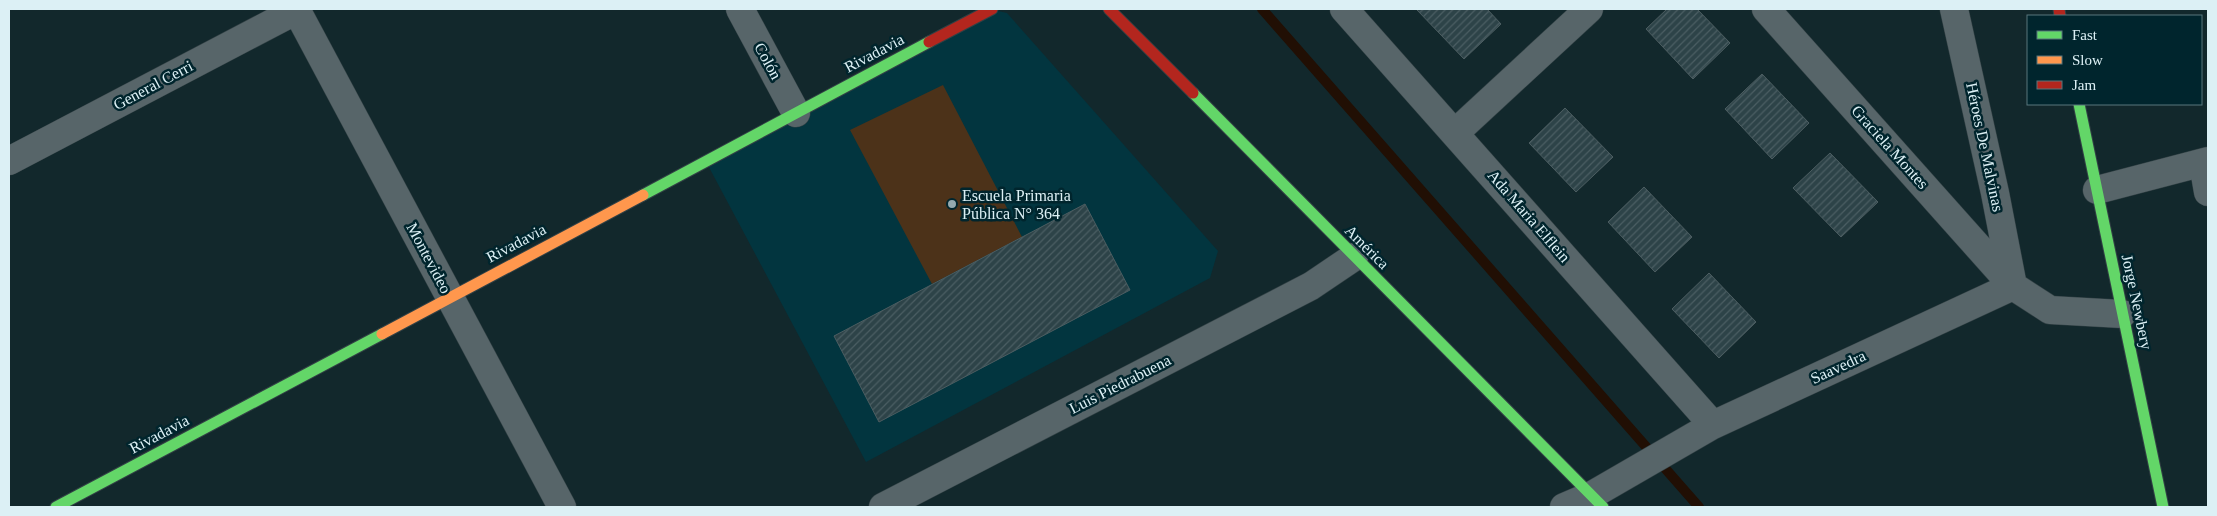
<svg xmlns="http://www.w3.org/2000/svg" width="2217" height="516" viewBox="0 0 2217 516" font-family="'Times New Roman',serif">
	<defs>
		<pattern id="building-hatch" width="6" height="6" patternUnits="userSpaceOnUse" patternTransform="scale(1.25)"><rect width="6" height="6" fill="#2d4348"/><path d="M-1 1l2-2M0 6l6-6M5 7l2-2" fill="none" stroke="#4b5e63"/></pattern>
	</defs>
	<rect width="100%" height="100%" fill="#12282c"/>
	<path fill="#02353f" d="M989,9L1007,13L1218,251L1210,278L866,462L703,156Z"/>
	<path fill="#4c3219" d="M943,85L1022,237L932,284L850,130Z"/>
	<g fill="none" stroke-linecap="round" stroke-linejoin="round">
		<path stroke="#210f04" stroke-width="10" d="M1262,9L1699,507"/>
	</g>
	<path fill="url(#building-hatch)" stroke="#4c5d61" d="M1418,9H1487L1501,24L1464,59L1417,10Z
		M1667,9H1697L1730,43L1693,79L1646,29Z
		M1762,74L1809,123L1772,159L1725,109Z
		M1565,108L1613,157L1576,192L1529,143Z
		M1830,153L1878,202L1841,237L1793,188Z
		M1644,187L1692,237L1655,272L1608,222Z
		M1085,204L1130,290L879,422L834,336Z
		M1709,273L1756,322L1719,358L1672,309Z"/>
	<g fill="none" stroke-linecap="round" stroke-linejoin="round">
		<defs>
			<path id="street" d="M296,9L562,507
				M740,9L796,113
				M1344,9L1713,425
				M1766,9L2013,286L2050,310L2122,314
				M1954,9L1995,193L2013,286
				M1456,132L1589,9
				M9,161L297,10
				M2203,163L2208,192
				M2097,190L2208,161
				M883,507L1311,286L1354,257
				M1564,507L1592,495L1713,425L2013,286"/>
			<path id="fast" d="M1193,93L1603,507
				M2079,104L2163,507
				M643,195L929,42
				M56,507L382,334"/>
			<path id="slow" d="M382,334L643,195"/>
			<path id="jam" d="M1109,9L1193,93
				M2059,9L2060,16
				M929,42L992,9"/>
		</defs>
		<use href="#street" stroke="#324145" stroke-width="29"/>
		<use href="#fast" stroke="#324145" stroke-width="13"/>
		<use href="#slow" stroke="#324145" stroke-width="13"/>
		<use href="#jam" stroke="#324145" stroke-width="13"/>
		<use href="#street" stroke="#576569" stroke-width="28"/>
		<use href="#fast" stroke="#63d668" stroke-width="11"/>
		<use href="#slow" stroke="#ff974d" stroke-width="11"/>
		<use href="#jam" stroke="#b3261e" stroke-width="11"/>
	</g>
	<circle fill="#95aaaf" stroke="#00252d" stroke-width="2" cx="952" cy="204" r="5"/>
	<g text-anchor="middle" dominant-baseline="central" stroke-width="5" stroke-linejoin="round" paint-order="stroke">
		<g font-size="16" fill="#dcf0f5" stroke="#00252d">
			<text transform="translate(874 53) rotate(-28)">Rivadavia</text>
			<text transform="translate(768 61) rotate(61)">Colón</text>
			<text transform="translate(153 85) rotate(-28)">General Cerri</text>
			<text transform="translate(1890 147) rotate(48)">Graciela Montes</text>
			<text transform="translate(1985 147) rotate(78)">Héroes De Malvinas</text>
			<text transform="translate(1529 216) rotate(49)">Ada Maria Elflein</text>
			<text transform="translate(516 243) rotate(-28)">Rivadavia</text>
			<text transform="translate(1367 247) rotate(45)">América</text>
			<text transform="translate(429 258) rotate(62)">Montevideo</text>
			<text transform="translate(2137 302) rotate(78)">Jorge Newbery</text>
			<text transform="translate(1838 367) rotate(-25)">Saavedra</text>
			<text transform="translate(1120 384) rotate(-27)">Luis Piedrabuena</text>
			<text transform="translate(159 434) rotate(-28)">Rivadavia</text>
		</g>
		<g font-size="16" fill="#dcf0f5" stroke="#00252d" text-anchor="start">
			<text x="962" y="195">Escuela Primaria<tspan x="962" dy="18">Pública N° 364</tspan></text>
		</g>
	</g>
	<rect width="2217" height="516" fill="none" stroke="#dcf0f5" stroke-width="20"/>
	<rect x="2027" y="15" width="175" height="90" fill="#00252d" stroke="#58767d"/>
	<rect x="2037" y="31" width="25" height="8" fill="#63d668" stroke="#58767d"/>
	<text x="2072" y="40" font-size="15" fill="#dcf0f5">Fast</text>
	<rect x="2037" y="56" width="25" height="8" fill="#ff974d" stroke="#58767d"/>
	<text x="2072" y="65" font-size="15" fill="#dcf0f5">Slow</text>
	<rect x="2037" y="81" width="25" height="8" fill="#b3261e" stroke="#58767d"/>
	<text x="2072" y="90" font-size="15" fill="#dcf0f5">Jam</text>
</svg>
